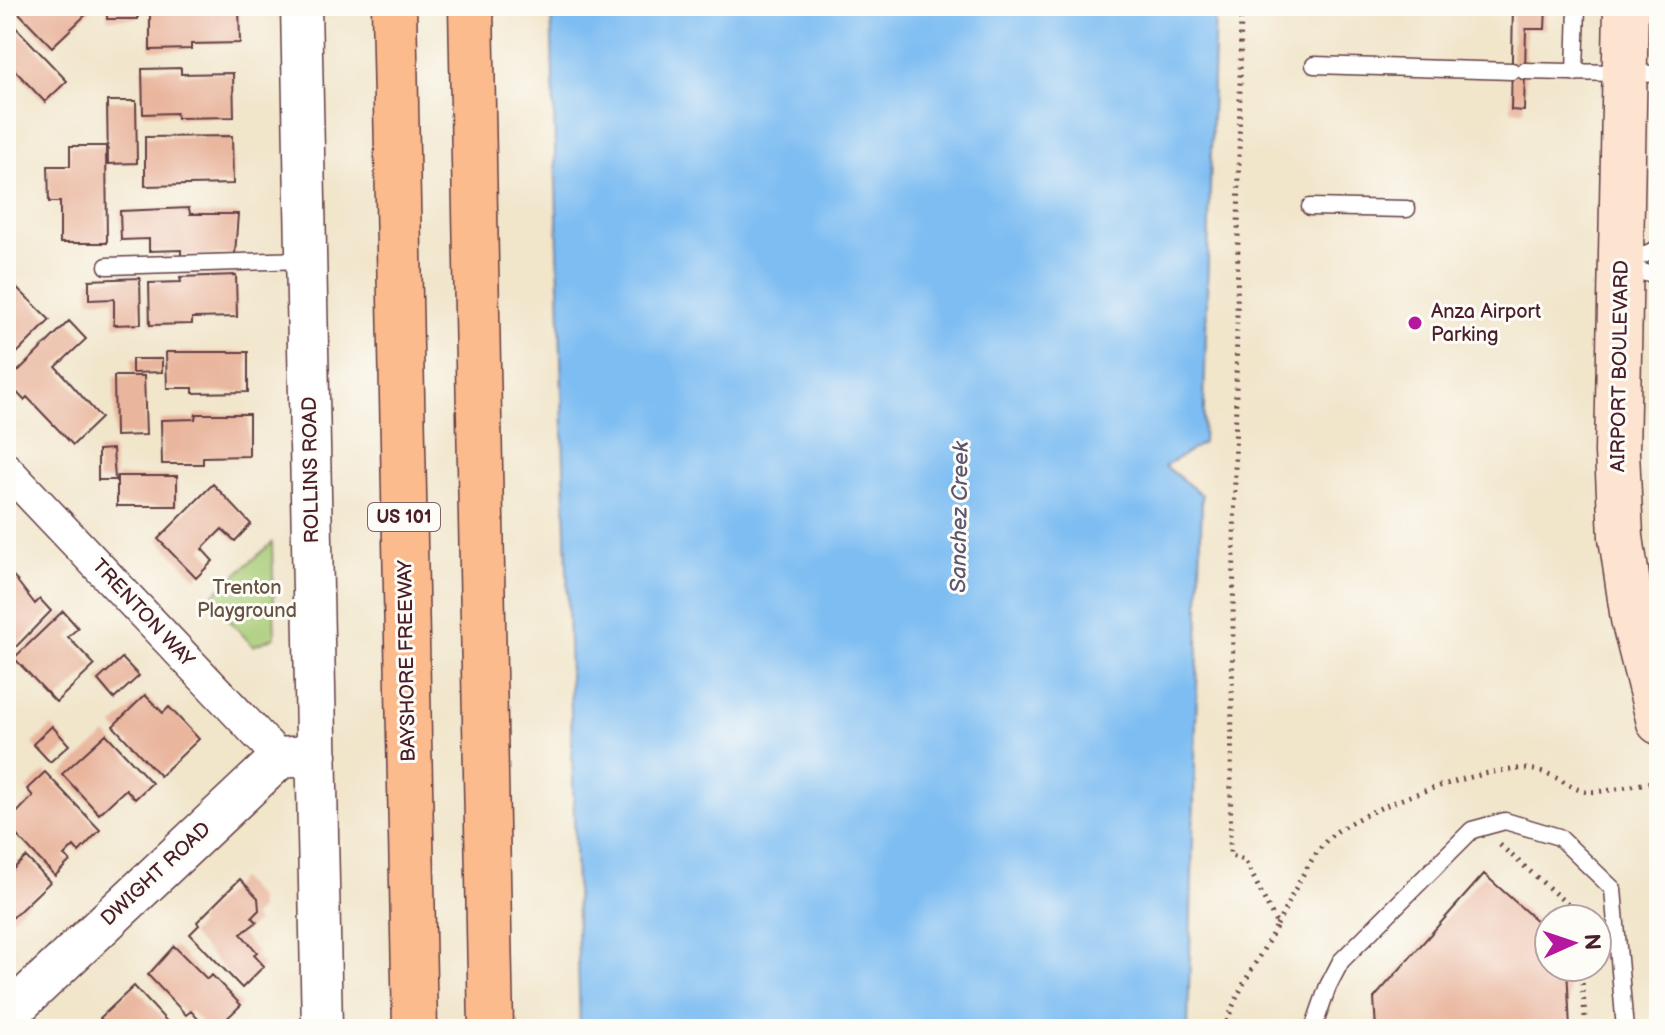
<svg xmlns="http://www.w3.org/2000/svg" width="1665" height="1035" viewBox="0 0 1665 1035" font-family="'Balsamiq Sans',sans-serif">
	<rect width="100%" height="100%" fill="#fdfcf7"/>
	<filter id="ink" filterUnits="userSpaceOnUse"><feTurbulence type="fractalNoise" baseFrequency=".0125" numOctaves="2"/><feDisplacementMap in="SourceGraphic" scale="16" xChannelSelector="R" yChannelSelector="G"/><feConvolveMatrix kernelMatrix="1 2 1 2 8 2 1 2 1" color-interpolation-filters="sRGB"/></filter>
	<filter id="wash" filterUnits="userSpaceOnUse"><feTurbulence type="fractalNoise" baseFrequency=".006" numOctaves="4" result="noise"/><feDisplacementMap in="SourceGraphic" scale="32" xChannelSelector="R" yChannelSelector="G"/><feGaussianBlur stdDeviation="1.8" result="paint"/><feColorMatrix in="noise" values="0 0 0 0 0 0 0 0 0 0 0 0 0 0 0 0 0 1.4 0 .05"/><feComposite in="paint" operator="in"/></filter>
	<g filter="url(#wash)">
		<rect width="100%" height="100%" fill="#f1e5ca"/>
		<path fill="#a7cb74" stroke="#787550" stroke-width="2" d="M272,543L275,637L253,646L209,598Z"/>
		<path fill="#7ebdf2" stroke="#646e8e" stroke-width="2" d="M551,6H1215L1203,443L1165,466L1202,495L1188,1029H580Z"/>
		<g id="blocks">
			<path fill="#e9b59d" d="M20,6H95L52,47L16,10Z
				M107,6H138V19H107Z
				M150,6H239L240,43L191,44V49L150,50Z
				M1513,6H1546L1545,29H1526L1524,111L1511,110Z
				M6,17L67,81L45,102L6,61Z
				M181,68V74L233,73L234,117L177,118L176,113L143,114L142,69Z
				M107,101H136L137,163L108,164Z
				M232,136L233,184L145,186V137Z
				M70,146H106L107,243H60V202H49L48,166H70Z
				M189,208L190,214H238L235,254L181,256V250L149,251V239L121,240L120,211Z
				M236,275L237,317L192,318V324L150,325L149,283L181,282L180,277Z
				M140,278L141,324L114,325V299L89,300V280Z
				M8,279L50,320L6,364V281Z
				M69,321L86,339L56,367L101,418L73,445L27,397L24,400L7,382Z
				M166,352H248V392L193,393V388H167Z
				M132,359H162V372L132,373Z
				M114,376H144L146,435L115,436Z
				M196,414H249V456L203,457V464H162L161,420L195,419Z
				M113,449L115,480H98V450Z
				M117,476H177V506H117Z
				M213,484L251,524L235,541L222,529L202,549L213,561L196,578L158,539Z
				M8,569L35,604L40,599L51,611L6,657Z
				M63,611L78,628L68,637L95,665L56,702L14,658Z
				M122,658L139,676L114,699L98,680Z
				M145,695L163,713L169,707L199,739L160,776L113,726Z
				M52,726L69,745L50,762L33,744Z
				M106,734L152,783L135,799L126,789L99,814L62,774Z
				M45,772L100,830L79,852L74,846L64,856L70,861L55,876L6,824L33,796L27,789Z
				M26,857L50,882L7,923L6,863L12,870Z
				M1484,874L1549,932V967H1567L1570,1029H1376L1374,998Z
				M240,879L258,898L259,910L252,917L257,922L241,934L257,952L254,955L264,966L242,988L190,934L199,925L197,922Z
				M174,946L207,979L212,975L241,1005L216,1029H207L191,1011L186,1015L148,975Z
				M134,986L174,1029H111L100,1018Z"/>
		</g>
	</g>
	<g filter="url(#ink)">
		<use href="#blocks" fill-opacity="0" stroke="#633d43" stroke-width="2"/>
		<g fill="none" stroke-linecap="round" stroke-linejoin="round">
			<defs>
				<path id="service" d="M1314,65L1512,71
					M1524,71L1659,74
					M1575,73L1577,6
					M1310,207L1407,209
					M1626,263L1659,248
					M107,266L305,260
					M1623,266L1659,277
					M1313,1029L1328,986L1341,961L1472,830L1505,821L1559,837L1613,889L1625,1029"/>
				<path id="minor" d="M6,469L280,758"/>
				<path id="tertiary" d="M301,6L322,1029
					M6,1016L280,758L317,755"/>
				<path id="secondary" d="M1626,6L1617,452L1621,537L1633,619L1659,722"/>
				<path id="motorway" d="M394,6L415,1029
					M471,6L491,1029"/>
			</defs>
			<use href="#service" stroke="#633d43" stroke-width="19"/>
			<use href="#minor" stroke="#633d43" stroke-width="35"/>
			<use href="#tertiary" stroke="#633d43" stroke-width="43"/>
			<use href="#secondary" stroke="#633d43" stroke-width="47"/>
			<use href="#motorway" stroke="#633d43" stroke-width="47"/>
			<path stroke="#633d43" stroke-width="5" stroke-dasharray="2 6" stroke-linecap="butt" d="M1500,845L1574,910L1575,919
				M1277,925C1292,896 1305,865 1327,840C1354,810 1485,766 1526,769C1554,771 1562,785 1583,791C1597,795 1640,784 1656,781
				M1581,967L1586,1029
				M1225,1029C1235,991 1259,960 1277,925L1245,860L1230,856L1241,6"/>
			<use href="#service" stroke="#fff" stroke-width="16"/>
			<use href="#minor" stroke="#fff" stroke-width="32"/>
			<use href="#tertiary" stroke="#fff" stroke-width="40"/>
			<use href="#secondary" stroke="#fde4d1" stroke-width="44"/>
			<use href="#motorway" stroke="#fbbb8d" stroke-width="44"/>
		</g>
	</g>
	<circle fill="#b5179e" stroke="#fdfcf7" stroke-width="3" cx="1415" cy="323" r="8"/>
	<g text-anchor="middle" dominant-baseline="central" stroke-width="6" stroke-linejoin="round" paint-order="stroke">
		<rect fill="#fdfcf7" stroke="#806168" stroke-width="2" x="368" y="503" width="72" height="28" rx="6"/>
		<g font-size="18" font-weight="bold" fill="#4a1f2b">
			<text x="404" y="517">US 101</text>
		</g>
		<g font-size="20" fill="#4a1f2b" stroke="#fdfcf7" text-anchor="start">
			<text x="1431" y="312">Anza Airport<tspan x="1431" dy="23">Parking</tspan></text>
		</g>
		<g font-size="20" fill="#4a1f2b" stroke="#fdfcf7">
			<text transform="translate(1620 366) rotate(-89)">AIRPORT BOULEVARD</text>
			<text transform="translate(311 470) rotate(-91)">ROLLINS ROAD</text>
			<text transform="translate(143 613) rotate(47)">TRENTON WAY</text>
			<text transform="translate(407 661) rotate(-91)">BAYSHORE FREEWAY</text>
			<text transform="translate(156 874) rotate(-43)">DWIGHT ROAD</text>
		</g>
		<g font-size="20" fill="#665341" stroke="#fdfcf7">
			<text x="247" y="588">Trenton<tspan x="247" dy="23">Playground</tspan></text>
		</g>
		<g font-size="22" font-style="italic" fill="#5c5671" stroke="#fdfcf7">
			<text transform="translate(960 517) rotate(-89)">Sanchez Creek</text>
		</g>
	</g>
	<rect width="1665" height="1035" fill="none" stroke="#fdfcf7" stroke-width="32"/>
	<g transform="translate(1573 943) rotate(87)"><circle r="38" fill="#fdfcf7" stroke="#b5a4a5" stroke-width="2"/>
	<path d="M0-6L14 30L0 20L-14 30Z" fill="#b5179e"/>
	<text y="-12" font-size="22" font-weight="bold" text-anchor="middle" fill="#4a1f2b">N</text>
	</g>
</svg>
